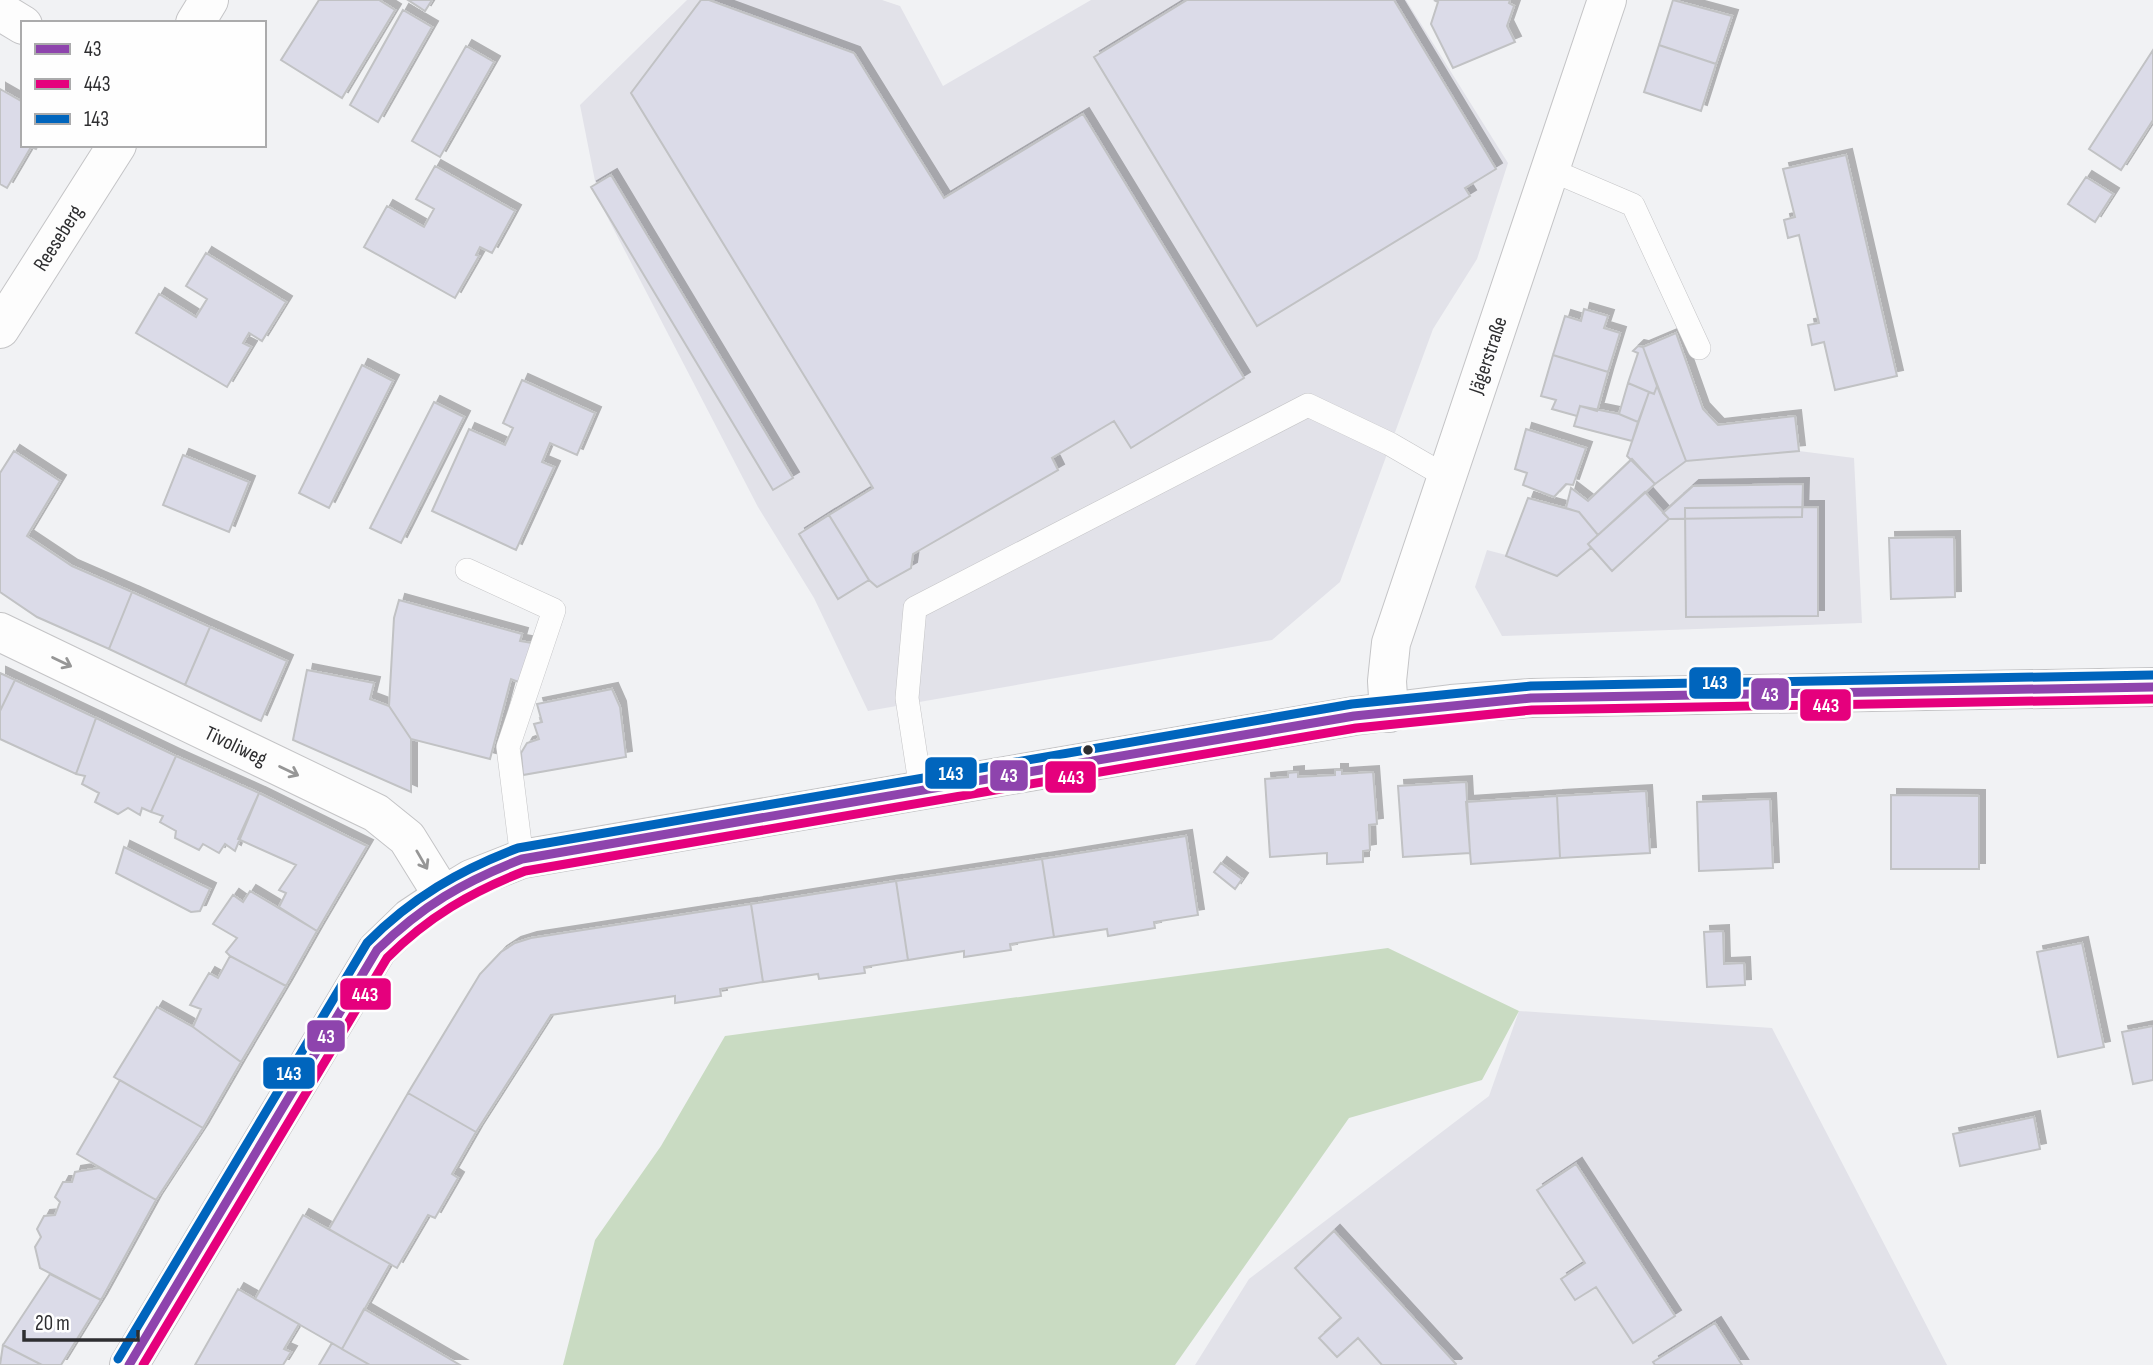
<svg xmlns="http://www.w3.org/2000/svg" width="2153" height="1365" viewBox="0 0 2153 1365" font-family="'Sofia Sans Condensed',sans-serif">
	<defs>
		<filter id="shadow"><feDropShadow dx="6" dy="-6" stdDeviation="0" flood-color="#0004"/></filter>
	</defs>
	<rect width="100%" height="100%" fill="#f1f2f4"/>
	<path fill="#e2e2e9" d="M687,0H882L900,6L943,86L1091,0H1406L1508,163L1477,259L1433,329L1340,582L1272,640L868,711L814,598L758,507L599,201L580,105Z
		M1799,451L1854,458L1862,623L1502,636L1475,587L1487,550L1506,555L1528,498L1579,512L1645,492L1686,461Z
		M1519,1011L1772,1028L1947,1365H1195L1249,1279L1489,1096Z"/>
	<path fill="#c9dbc2" d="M1388,948L1519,1011L1482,1080L1349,1118L1175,1365H563L595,1240L661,1146L725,1036Z"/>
	<path fill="#dbdbe8" stroke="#c1c2c4" stroke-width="2" filter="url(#shadow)" d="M319,0H379L395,10L342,98L281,60Z
		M408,0H432L425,11Z
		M701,0H709L854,53L944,198L1083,114L1244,378L1131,448L1114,421L1052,458L1058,470L913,554L911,568L877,587L869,580L829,515L873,488L631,93Z
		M1187,0H1394L1496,169L1465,188L1470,196L1257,326L1094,57Z
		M1434,0H1510L1509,3L1514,6L1507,26L1515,42L1453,68L1431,24L1438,2Z
		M1673,0L1732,16L1716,64L1659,45Z
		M403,10L432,27L378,122L350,105Z
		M1659,45L1716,64L1701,111L1644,92Z
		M466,46L494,62L440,157L412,141Z
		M2153,50V120L2121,170L2089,149Z
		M0,89L21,101L23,145H38L36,149L31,147L7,188L0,184Z
		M1846,155L1897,376L1835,390L1824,342L1812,345L1808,325L1819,323L1799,235L1788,238L1784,220L1795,217L1783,169Z
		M435,166L515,211L492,253L480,247L476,255L479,256L455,298L364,247L387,206L424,227L434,209L416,199Z
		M611,175L793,478L773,490L591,187Z
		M2086,177L2113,194L2095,222L2068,204Z
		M206,253L286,302L262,341L249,333L243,343L251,347L227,387L136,333L159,294L196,317L207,299L186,286Z
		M1584,309L1608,316L1604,328L1620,333L1608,372L1553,355L1565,316L1581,321Z
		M1676,333L1703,409L1718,425L1795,416L1799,451L1686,461L1643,347Z
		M1638,346L1643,347L1657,386L1654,394L1628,383L1638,353L1633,351Z
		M1553,355L1608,372L1597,411L1580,406L1577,416L1552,409L1556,400L1541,396Z
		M362,365L393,381L329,508L299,493Z
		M522,380L595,413L577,455L550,443L542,462L554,467L516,550L432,511L469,429L505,445L513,428L503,423Z
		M1628,383L1649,392L1638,422L1619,414Z
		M1657,386L1686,461L1655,484L1627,456L1649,392L1654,394Z
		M434,402L464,417L401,543L370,528Z
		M1580,406L1619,414L1638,422L1632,441L1574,426Z
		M1526,429L1586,448L1573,485L1566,484L1554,497L1523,485L1527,473L1515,469Z
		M14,451L60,481L27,536L72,566L132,592L109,649L37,617L0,592V473Z
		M183,455L249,482L229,532L163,505Z
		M1632,459L1655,484L1598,535L1579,512L1566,508L1571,488L1588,501Z
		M1803,484L1802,517L1669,519L1663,513L1693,486Z
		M1645,492L1669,519L1612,571L1588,544Z
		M1528,498L1579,512L1598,535L1588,544L1591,548L1557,576L1506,556Z
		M1818,507V616L1686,617L1685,508Z
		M829,515L869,580L838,599L799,534Z
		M1954,537L1955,597L1891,599L1889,538Z
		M132,592L210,627L185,685L109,649Z
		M399,600L522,634L520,641L532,643L521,683L511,679L490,759L411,739L389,706L394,618Z
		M210,627L287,661L261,721L185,685Z
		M307,670L374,683L370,699L389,706L411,739V792L293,740Z
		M0,673L15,680L0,711Z
		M15,680L96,718L76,774L0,739V711Z
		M612,689L620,707L626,757L523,775L521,753L527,743L539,739L534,724L542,722L537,704Z
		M96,718L176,756L151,812L142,808L140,815L128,808L118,814L95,802L99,793L82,784L85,776L76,774Z
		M176,756L259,793L235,851L225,844L219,853L203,844L199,850L175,838L176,831L160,822L163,816L151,812Z
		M1335,770H1342V774L1373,772L1377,824L1369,825L1370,850L1363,851V862L1327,864V853L1270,857L1265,779L1288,777V773L1298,772V777L1335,775Z
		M1466,782L1470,853L1403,857L1398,786Z
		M1646,791L1650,853L1560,858L1557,796Z
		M259,793L367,846L317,931L279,907L286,893L279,890L296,865L238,839Z
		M1891,795L1979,796V869H1891Z
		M1557,796L1560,858L1471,864L1466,802Z
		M1770,799L1773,868L1699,871L1697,802Z
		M1186,836L1198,915L1154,922L1155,928L1108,936L1107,929L1054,937L1042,859Z
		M124,847L210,889L200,911L191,912L116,873Z
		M1042,859L1054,937L1010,944L1011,950L964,957V951L908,960L896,881Z
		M1221,863L1242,879L1235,889L1214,872Z
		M896,881L908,960L864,967L865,973L819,979L818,974L763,982L751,904Z
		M250,891L317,931L286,986L230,956L226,952L237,938L213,924L233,895L243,902Z
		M751,904L763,982L720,989L721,996L675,1003V996L551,1015L476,1132L408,1093L480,974L501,952L515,943L531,938Z
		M1723,931L1724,964L1744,963L1745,985L1707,987L1704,932Z
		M2082,943L2104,1047L2058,1057L2037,952Z
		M230,956L286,986L241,1062L193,1027L201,1009L190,1005L209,973L218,978Z
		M157,1007L193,1027L241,1062L203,1128L114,1077Z
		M2153,1026V1080L2133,1084L2122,1032Z
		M120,1080L203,1128L156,1200L77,1154Z
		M408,1093L476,1132L452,1174L458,1178L435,1218L428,1215L397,1268L329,1229Z
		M2034,1117L2040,1149L1960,1166L1953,1134Z
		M1576,1164L1675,1316L1633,1343L1596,1287L1575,1300L1561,1279L1585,1263L1537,1190Z
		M99,1168L156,1200L101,1300L40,1268L35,1247L41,1237L37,1229L44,1216L55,1215L60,1202L55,1197L63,1182H72L75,1172Z
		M303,1215L390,1264L342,1349L255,1299Z
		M1334,1231L1456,1364L1455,1365H1382L1358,1338L1337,1357L1319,1338L1341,1318L1295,1268Z
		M50,1274L101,1300L61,1365H42L3,1345Z
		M238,1289L299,1324L284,1349L291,1352L283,1365H195Z
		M364,1309L460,1365H370L342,1349Z
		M1715,1323L1742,1365H1655L1653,1362Z
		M332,1343L342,1349L370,1365H319Z
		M3,1345L42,1365H0Z"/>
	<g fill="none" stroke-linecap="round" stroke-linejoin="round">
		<defs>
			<path id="service" d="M1551,170L1633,205L1699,348
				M467,570L554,610L508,747L522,859
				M921,790L907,698L915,608L1308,405L1390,444L1447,477"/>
			<g id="minor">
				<path d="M0,11L23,25"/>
				<path d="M195,23L209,0"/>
				<path id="s1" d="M0,329L117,145"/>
				<path id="s2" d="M0,632L376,813L407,838L443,896"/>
			</g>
			<g id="tertiary">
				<path id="s3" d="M1389,713L1387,681L1391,643L1607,0"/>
			</g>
			<path id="secondary" d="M129,1365L377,950L410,918L443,896L471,879L522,859L1354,716L1451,704L1531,698L2153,687"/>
		</defs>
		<use href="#service" stroke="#c4c4c6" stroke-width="24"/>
		<use href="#minor" stroke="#c4c4c6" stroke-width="40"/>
		<use href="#tertiary" stroke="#c4c4c6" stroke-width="40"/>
		<use href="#secondary" stroke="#c4c4c6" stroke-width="40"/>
		<use href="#service" stroke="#fdfdfd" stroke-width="23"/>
		<use href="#minor" stroke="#fdfdfd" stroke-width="38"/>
		<use href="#tertiary" stroke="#fdfdfd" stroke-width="38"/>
		<use href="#secondary" stroke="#fdfdfd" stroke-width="38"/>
		<defs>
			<path id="bus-1" d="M129,1365L377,950C422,906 463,882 522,859L1354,716L1531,698L2153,687"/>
			<path id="bus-2" d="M143,1365L387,958C428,917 471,892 525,871L1356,728L1532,710L2153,699"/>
			<path id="bus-3" d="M118,1359L367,943C411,898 460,870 518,848L1352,704L1531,686L2153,675"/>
		</defs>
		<use href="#bus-1" stroke="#fefefe" stroke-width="14"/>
		<use href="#bus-2" stroke="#fefefe" stroke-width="14"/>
		<use href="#bus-3" stroke="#fefefe" stroke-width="14"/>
		<use href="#bus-1" stroke="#8e44ad" stroke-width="9"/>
		<use href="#bus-2" stroke="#e5007d" stroke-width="9"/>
		<use href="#bus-3" stroke="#0065bd" stroke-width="9"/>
	</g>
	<defs><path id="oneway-shaft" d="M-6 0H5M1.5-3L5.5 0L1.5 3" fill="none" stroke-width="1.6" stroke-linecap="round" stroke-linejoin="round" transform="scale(1.75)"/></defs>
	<g stroke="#969696">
		<use href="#oneway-shaft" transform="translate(62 662) rotate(26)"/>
		<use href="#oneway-shaft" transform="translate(289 771) rotate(26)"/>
		<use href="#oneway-shaft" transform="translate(422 860) rotate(60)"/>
	</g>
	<circle fill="#2e2e30" stroke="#fefefe" stroke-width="2.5" cx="1088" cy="750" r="6"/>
	<g text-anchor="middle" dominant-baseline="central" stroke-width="5" stroke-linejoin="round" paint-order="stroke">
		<g font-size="21" fill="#2e2e30" stroke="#fefefe">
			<text stroke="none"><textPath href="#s1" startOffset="108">Reeseberg</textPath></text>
			<text stroke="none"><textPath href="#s3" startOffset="374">Jägerstraße</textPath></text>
			<text stroke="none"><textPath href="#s2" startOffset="262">Tivoliweg</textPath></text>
		</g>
	</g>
	<g stroke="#fefefe" stroke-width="2.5">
		<rect x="1688" y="666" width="54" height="34" rx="7" fill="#0065bd"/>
		<rect x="1750" y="677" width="40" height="34" rx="7" fill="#8e44ad"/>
		<rect x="1799" y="688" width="53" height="34" rx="7" fill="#e5007d"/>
		<rect x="924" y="756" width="54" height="34" rx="7" fill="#0065bd"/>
		<rect x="989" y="759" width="40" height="33" rx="7" fill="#8e44ad"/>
		<rect x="1044" y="760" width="53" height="34" rx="7" fill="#e5007d"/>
		<rect x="339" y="977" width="53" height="34" rx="7" fill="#e5007d"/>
		<rect x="306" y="1019" width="40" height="34" rx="7" fill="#8e44ad"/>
		<rect x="262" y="1056" width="54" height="34" rx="7" fill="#0065bd"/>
	</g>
	<g font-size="19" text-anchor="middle" font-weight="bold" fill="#fff">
		<text x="1715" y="689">143</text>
		<text x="1770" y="701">43</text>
		<text x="1826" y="712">443</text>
		<text x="951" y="780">143</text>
		<text x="1009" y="782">43</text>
		<text x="1071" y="784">443</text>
		<text x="365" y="1001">443</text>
		<text x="326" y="1043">43</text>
		<text x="289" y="1080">143</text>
	</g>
	<rect x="21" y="21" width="245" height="126" fill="#fefefe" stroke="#ababac" stroke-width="2"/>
	<rect x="35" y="44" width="35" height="10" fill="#8e44ad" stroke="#ababac" stroke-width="2"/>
	<text x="84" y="56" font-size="21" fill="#2e2e30">43</text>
	<rect x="35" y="79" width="35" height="10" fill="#e5007d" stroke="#ababac" stroke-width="2"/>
	<text x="84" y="91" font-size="21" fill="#2e2e30">443</text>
	<rect x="35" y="114" width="35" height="10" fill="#0065bd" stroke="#ababac" stroke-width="2"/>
	<text x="84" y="126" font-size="21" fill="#2e2e30">143</text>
	<path d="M24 1330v10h114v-10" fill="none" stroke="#2e2e30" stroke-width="3.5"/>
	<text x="35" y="1330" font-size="21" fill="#2e2e30" stroke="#fefefe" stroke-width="5" paint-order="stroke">20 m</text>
</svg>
